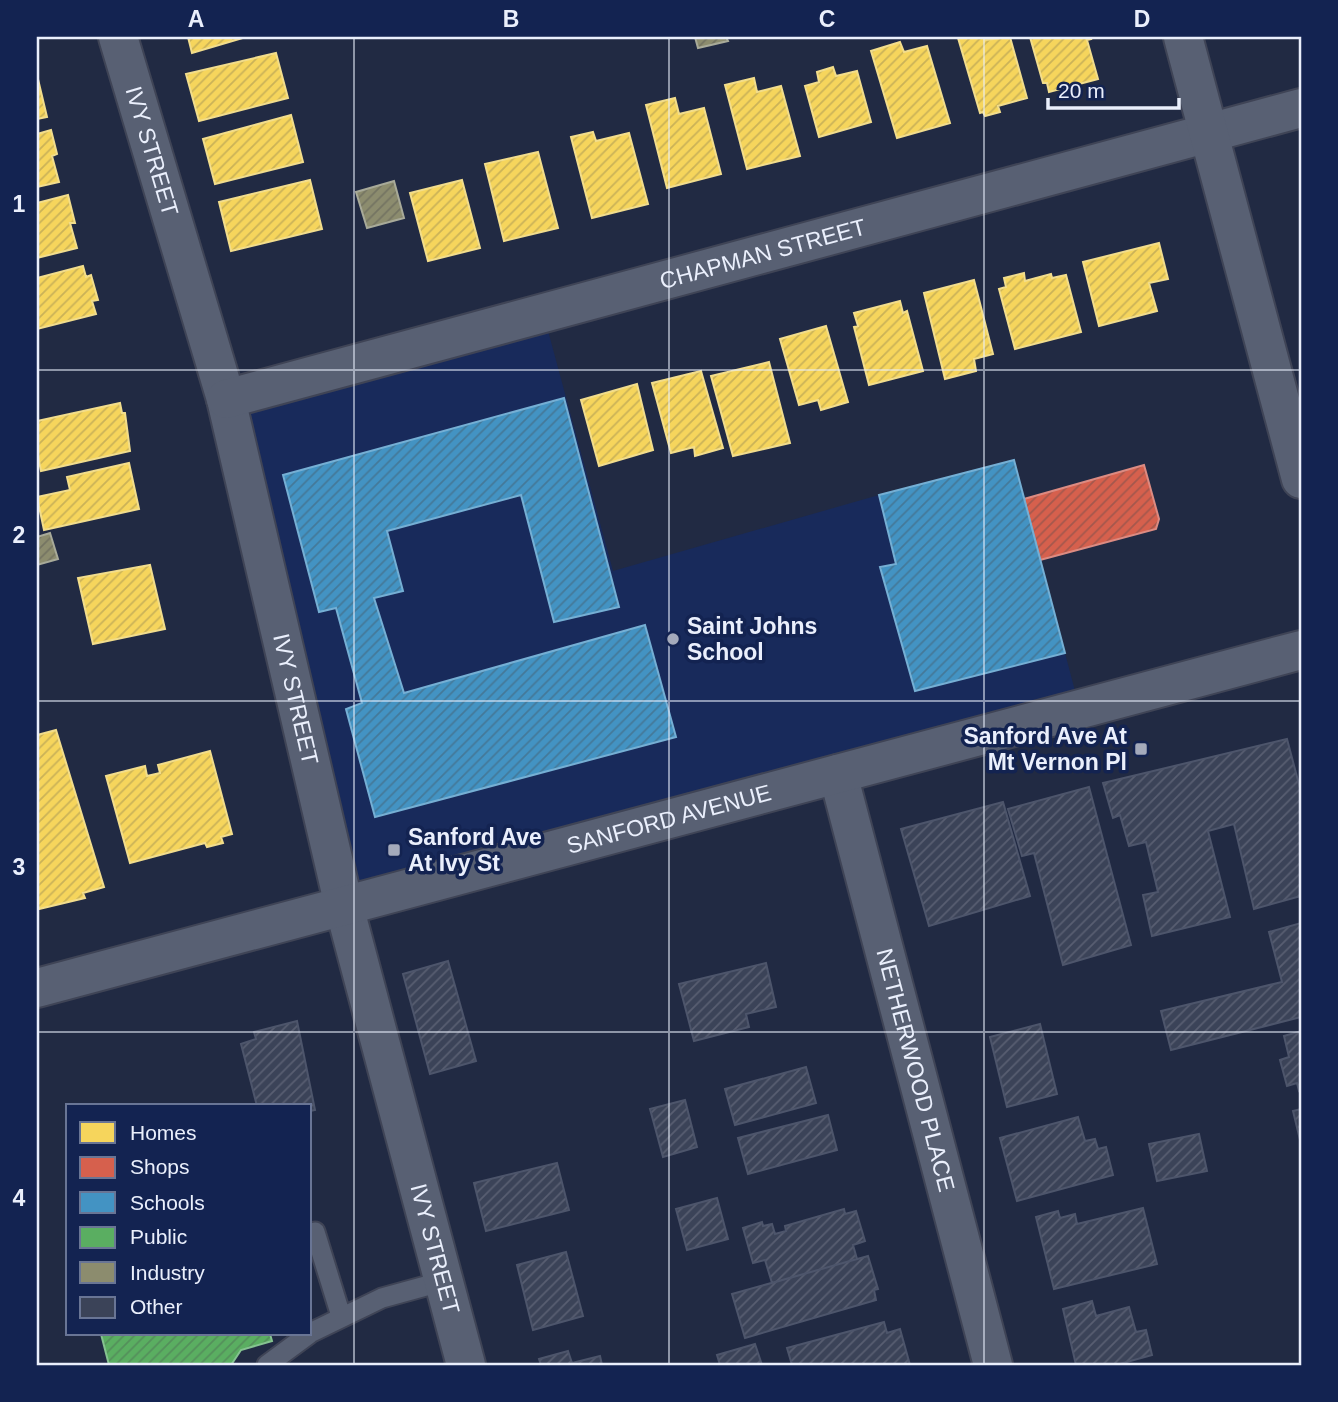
<svg xmlns="http://www.w3.org/2000/svg" width="1338" height="1402" viewBox="0 0 1338 1402" font-family="Helvetica,sans-serif">
	<defs>
		<pattern id="homes-hatch" width="6" height="6" patternUnits="userSpaceOnUse" patternTransform="scale(1.75)"><rect width="6" height="6" fill="#f6d55c"/><path d="M-1 1l2-2M0 6l6-6M5 7l2-2" fill="none" stroke="#cab258"/></pattern>
		<pattern id="shops-hatch" width="6" height="6" patternUnits="userSpaceOnUse" patternTransform="scale(1.75)"><rect width="6" height="6" fill="#d6604d"/><path d="M-1 1l2-2M0 6l6-6M5 7l2-2" fill="none" stroke="#a4584d"/></pattern>
		<pattern id="schools-hatch" width="6" height="6" patternUnits="userSpaceOnUse" patternTransform="scale(1.75)"><rect width="6" height="6" fill="#4393c3"/><path d="M-1 1l2-2M0 6l6-6M5 7l2-2" fill="none" stroke="#447999"/></pattern>
		<pattern id="public-hatch" width="6" height="6" patternUnits="userSpaceOnUse" patternTransform="scale(1.75)"><rect width="6" height="6" fill="#5aae61"/><path d="M-1 1l2-2M0 6l6-6M5 7l2-2" fill="none" stroke="#548f5b"/></pattern>
		<pattern id="industry-hatch" width="6" height="6" patternUnits="userSpaceOnUse" patternTransform="scale(1.75)"><rect width="6" height="6" fill="#8c8c6e"/><path d="M-1 1l2-2M0 6l6-6M5 7l2-2" fill="none" stroke="#747462"/></pattern>
		<pattern id="building-hatch" width="6" height="6" patternUnits="userSpaceOnUse" patternTransform="scale(1.75)"><rect width="6" height="6" fill="#3b4358"/><path d="M-1 1l2-2M0 6l6-6M5 7l2-2" fill="none" stroke="#585e71"/></pattern>
	</defs>
	<rect width="100%" height="100%" fill="#212a43"/>
	<path fill="#182a5b" d="M544,316L613,571L879,495L1014,460L1079,706L346,902L229,401Z"/>
	<path fill="url(#homes-hatch)" stroke="#f2dd8c" stroke-width="2" d="M188,37H246L192,53Z
		M961,37H985L986,40L1010,37L1027,98L998,106L1000,112L985,116L983,112L980,113L958,38Z
		M1030,37H1090L1091,39L1087,40L1098,79L1049,92L1047,83H1043Z
		M900,42L904,52L927,46L950,123L897,138L871,51Z
		M276,53L288,98L199,121L186,74Z
		M833,67L836,76L857,71L871,122L819,137L805,86L819,82L817,72Z
		M37,75L47,117L37,119Z
		M754,78L757,92L781,86L800,156L747,169L725,85Z
		M675,98L679,114L704,108L721,174L667,188L646,105Z
		M291,115L303,162L215,184L203,139Z
		M51,130L57,154L52,156L59,182L37,187V134Z
		M593,132L596,141L629,133L648,204L592,218L571,137Z
		M538,152L558,228L504,241L485,164Z
		M310,180L322,229L231,251L219,202Z
		M462,180L480,248L428,261L410,193Z
		M68,195L75,223H70L77,248L37,258V203Z
		M1159,243L1168,279L1149,283L1157,311L1099,326L1083,262Z
		M83,266L86,277L91,275L98,300L92,301L96,314L37,329V278Z
		M1024,273L1025,281L1051,274L1052,278L1066,275L1081,332L1015,349L999,289L1006,287L1004,278Z
		M974,280L993,354L974,359L976,371L945,379L924,293Z
		M900,301L903,313L907,311L923,371L869,385L854,327L858,326L854,313Z
		M826,326L848,402L821,410L818,400L799,405L780,339Z
		M769,362L790,443L733,456L711,376Z
		M701,371L723,448L695,456L694,447L671,453L652,383Z
		M637,384L653,450L599,466L581,400Z
		M120,403L122,413H125L130,451L41,471L37,451V421Z
		M129,463L139,509L44,530L37,497L70,490L67,477Z
		M150,565L165,629L93,644L78,578Z
		M56,730L104,887L83,893L85,898L39,909L37,902V735Z
		M210,751L232,834L221,837L223,843L207,847L205,843L130,863L106,776L145,766L147,776L160,773L158,765Z"/>
	<path fill="url(#shops-hatch)" stroke="#dc8b82" stroke-width="2" d="M1144,465L1159,519L1156,529L1040,560L1024,499Z"/>
	<path fill="url(#schools-hatch)" stroke="#75afd4" stroke-width="2" d="M564,398L619,607L554,622L521,495L387,531L403,591L374,598L404,693L645,625L676,737L375,817L346,709L362,703L336,608L319,612L283,475Z
		M1014,460L1065,653L915,691L880,567L896,564L879,495Z"/>
	<path fill="url(#public-hatch)" stroke="#85c290" stroke-width="2" d="M101,1334H270L272,1341L241,1350L231,1365H109Z"/>
	<path fill="url(#industry-hatch)" stroke="#a8aa99" stroke-width="2" d="M695,37H726L728,41L698,48Z
		M394,181L404,218L367,228L356,192Z
		M50,533L58,559L37,565V537Z"/>
	<path fill="url(#building-hatch)" stroke="#4d556b" stroke-width="2" d="M1287,739L1301,792V896L1254,909L1234,824L1208,831L1230,917L1152,936L1143,895L1158,892L1146,842L1129,846L1120,815L1113,818L1103,783Z
		M1089,787L1131,945L1063,965L1034,853L1022,856L1008,809Z
		M1003,802L1030,896L929,926L901,829Z
		M1301,923V1017L1171,1050L1161,1011L1282,982L1269,932Z
		M448,961L476,1061L430,1074L403,974Z
		M766,963L776,1007L746,1014L749,1027L694,1041L679,984Z
		M297,1021L315,1110L310,1111V1106H257L241,1044L256,1039L254,1032Z
		M1040,1024L1057,1094L1007,1107L990,1037Z
		M1301,1031V1090L1299,1091L1297,1083L1287,1086L1280,1060L1289,1057L1284,1036Z
		M806,1067L816,1103L735,1125L725,1089Z
		M685,1100L697,1147L663,1157L650,1109Z
		M1301,1109V1144L1293,1111Z
		M828,1115L837,1150L748,1174L738,1138Z
		M1078,1117L1085,1141L1095,1139L1098,1149L1106,1147L1113,1175L1017,1201L1000,1138Z
		M1199,1134L1207,1171L1157,1181L1149,1144Z
		M557,1163L569,1210L486,1231L474,1183Z
		M717,1198L728,1239L687,1250L676,1209Z
		M1143,1208L1157,1264L1054,1289L1036,1217L1058,1211L1060,1218L1075,1214L1077,1224Z
		M844,1209L845,1214L856,1211L865,1241L853,1245L857,1259L772,1283L765,1260L753,1263L743,1228L762,1222L763,1226L772,1224L775,1234L786,1231L785,1226Z
		M566,1252L583,1316L533,1330L517,1265Z
		M868,1256L878,1289L874,1290L876,1300L745,1338L732,1294Z
		M1092,1301L1096,1316L1129,1307L1136,1332L1146,1330L1152,1355L1116,1365H1076L1063,1309Z
		M884,1322L887,1333L900,1329L910,1365H792L787,1348Z
		M755,1344L762,1365H720L717,1355Z
		M568,1351L572,1363L600,1356L602,1365H541L539,1359Z"/>
	<g fill="none" stroke-linecap="round" stroke-linejoin="round">
		<defs>
			<path id="lane" d="M315,1232L341,1316
				M310,1333L382,1298L444,1281
				M267,1365L309,1334"/>
			<g id="street">
				<path id="s1" d="M118,37L226,399L344,906L466,1365"/>
				<path id="s2" d="M226,399L1301,108"/>
				<path id="s3" d="M838,774L993,1365"/>
			</g>
			<g id="secondary">
				<path d="M1183,37L1301,479"/>
				<path id="s4" d="M37,988L1301,650"/>
			</g>
		</defs>
		<use href="#lane" stroke="#3f4456" stroke-width="23"/>
		<use href="#street" stroke="#3f4456" stroke-width="42"/>
		<use href="#secondary" stroke="#3f4456" stroke-width="42"/>
		<use href="#lane" stroke="#586073" stroke-width="19"/>
		<use href="#street" stroke="#586073" stroke-width="38"/>
		<use href="#secondary" stroke="#586073" stroke-width="38"/>
	</g>
	<path fill="none" stroke="#eaeffc" stroke-width="2" stroke-opacity="0.55" d="M354,37V1365M669,37V1365M984,37V1365M37,370H1301M37,701H1301M37,1032H1301"/>
	<g fill="#a4aabb" stroke="#132351" stroke-width="2.5">
		<circle cx="673" cy="639" r="7"/>
		<rect x="1134" y="742" width="14" height="14" rx="3.5"/>
		<rect x="387" y="843" width="14" height="14" rx="3.5"/>
	</g>
	<g text-anchor="middle" dominant-baseline="central" stroke-width="7" stroke-linejoin="round" paint-order="stroke">
		<g font-size="23" fill="#eaeffc" stroke="#132351">
			<text stroke="none"><textPath href="#s1" startOffset="119">IVY STREET</textPath></text>
			<text stroke="none"><textPath href="#s2" startOffset="556">CHAPMAN STREET</textPath></text>
			<text stroke="none"><textPath href="#s1" startOffset="686">IVY STREET</textPath></text>
			<text stroke="none"><textPath href="#s4" startOffset="654">SANFORD AVENUE</textPath></text>
			<text stroke="none"><textPath href="#s3" startOffset="306">NETHERWOOD PLACE</textPath></text>
			<text stroke="none"><textPath href="#s1" startOffset="1253">IVY STREET</textPath></text>
		</g>
		<g font-size="23" font-weight="bold" fill="#eaeffc" stroke="#132351" text-anchor="start">
			<text x="687" y="626">Saint Johns<tspan x="687" dy="26">School</tspan></text>
			<text x="1127" y="736" text-anchor="end">Sanford Ave At<tspan x="1127" dy="26">Mt Vernon Pl</tspan></text>
			<text x="408" y="837">Sanford Ave<tspan x="408" dy="26">At Ivy St</tspan></text>
		</g>
	</g>
	<rect width="1338" height="1402" fill="none" stroke="#132351" stroke-width="77"/>
	<rect x="66" y="1104" width="245" height="231" fill="#132351" stroke="#697595" stroke-width="2"/>
	<rect x="80" y="1122" width="35" height="21" fill="#f6d55c" stroke="#697595" stroke-width="2"/>
	<text x="130" y="1140" font-size="21" fill="#eaeffc">Homes</text>
	<rect x="80" y="1157" width="35" height="21" fill="#d6604d" stroke="#697595" stroke-width="2"/>
	<text x="130" y="1174" font-size="21" fill="#eaeffc">Shops</text>
	<rect x="80" y="1192" width="35" height="21" fill="#4393c3" stroke="#697595" stroke-width="2"/>
	<text x="130" y="1210" font-size="21" fill="#eaeffc">Schools</text>
	<rect x="80" y="1227" width="35" height="21" fill="#5aae61" stroke="#697595" stroke-width="2"/>
	<text x="130" y="1244" font-size="21" fill="#eaeffc">Public</text>
	<rect x="80" y="1262" width="35" height="21" fill="#8c8c6e" stroke="#697595" stroke-width="2"/>
	<text x="130" y="1280" font-size="21" fill="#eaeffc">Industry</text>
	<rect x="80" y="1297" width="35" height="21" fill="#3b4358" stroke="#697595" stroke-width="2"/>
	<text x="130" y="1314" font-size="21" fill="#eaeffc">Other</text>
	<path d="M1048 98v10h131v-10" fill="none" stroke="#eaeffc" stroke-width="3.5"/>
	<text x="1058" y="98" font-size="21" fill="#eaeffc" stroke="#132351" stroke-width="5" paint-order="stroke">20 m</text>
	<rect x="38" y="38" width="1262" height="1326" fill="none" stroke="#eaeffc" stroke-width="2.5"/>
	<g font-size="23" text-anchor="middle" font-weight="bold" fill="#eaeffc">
		<text x="196" y="27">A</text>
		<text x="511" y="27">B</text>
		<text x="827" y="27">C</text>
		<text x="1142" y="27">D</text>
		<text x="19" y="212">1</text>
		<text x="19" y="543">2</text>
		<text x="19" y="875">3</text>
		<text x="19" y="1206">4</text>
	</g>
</svg>
